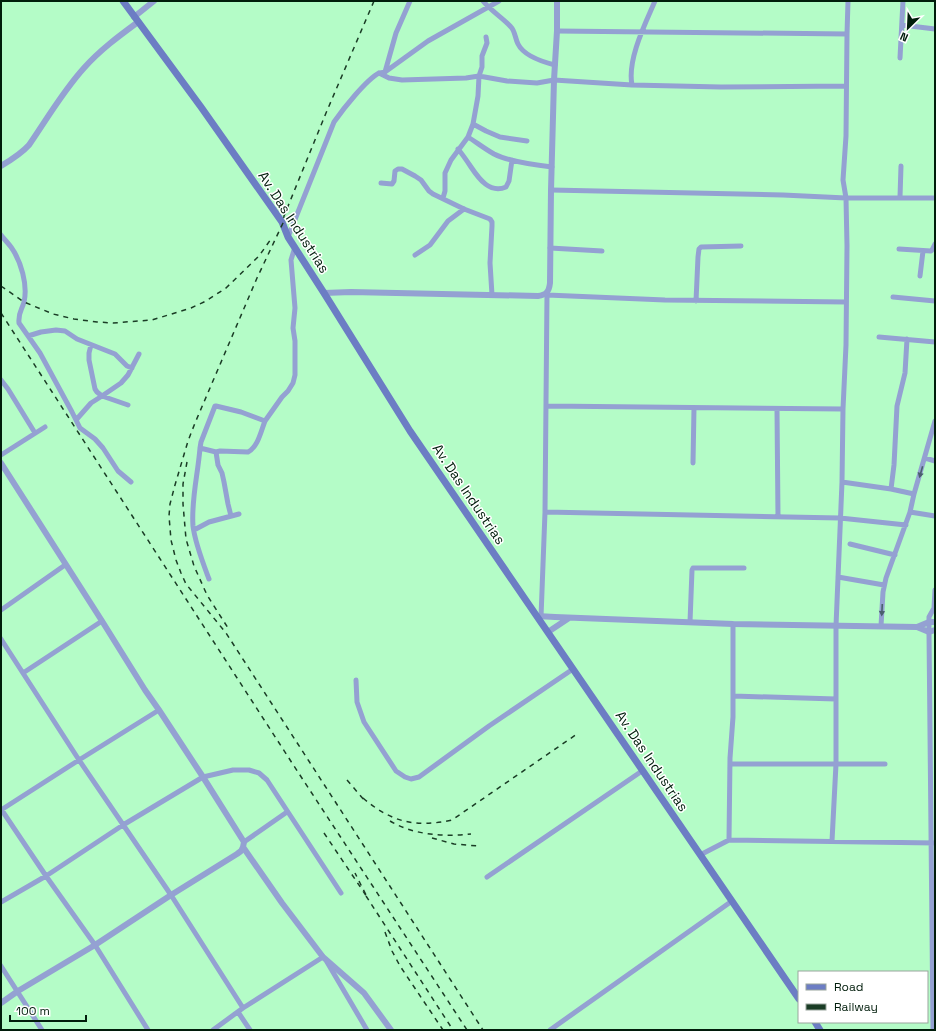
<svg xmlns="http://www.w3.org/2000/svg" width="936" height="1031" viewBox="0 0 936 1031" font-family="'Space Grotesk',sans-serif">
	<rect width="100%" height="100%" fill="#b4fcc7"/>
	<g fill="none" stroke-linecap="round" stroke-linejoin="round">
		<path stroke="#94a1d2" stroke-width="5" d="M483,1C491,11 502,17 511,27C515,31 515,38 518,44C524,56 543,62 555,65
			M902,25L935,29
			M557,31L847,34
			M900,58L903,1
			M385,72L396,33L410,1
			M379,73L389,78L402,80L466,78L479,76L507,81L537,83L554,80L632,85L721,87L846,86
			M632,85C627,60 645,24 655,1
			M473,124L486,131L500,137L527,141
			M468,137C476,142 485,149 494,154C510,162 534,165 552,167
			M458,149C463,155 467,161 471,167C479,179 490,194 506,187L509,181L512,160
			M381,183L392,184L394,181L395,171L398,169H402L415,176L421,180L429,191L433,194L464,209L490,219L492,222V226L490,263L492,295
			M551,190L783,195L846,198H935
			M900,197L901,166
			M443,198L445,191V173L451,160L468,137L473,124L478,96L479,76L482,67V56L487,43L486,37
			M1,235C4,239 8,243 11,247C21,261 28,285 24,302C22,310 18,312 19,323L40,353L72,412L76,420L91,403L102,396L128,405
			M288,237L334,122C343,109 366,80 379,73C380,73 385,72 385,72L428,41L499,1
			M550,248L602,251
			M899,249L931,251L932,250L935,244
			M415,255L430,245L448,221L464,209
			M920,276L923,251
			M547,295L665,300L846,302
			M893,297L935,301
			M696,301L698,257L699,249L701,247L741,246
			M28,336L41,332L56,330L65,331L77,339L115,354L127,366L132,368
			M879,337L935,342
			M91,345L89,353V360L95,389L97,392L102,396L121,383L128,375L139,354
			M1,380L8,389L35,433
			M547,406L843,409
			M777,409L778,517
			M76,420L80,428L95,439L103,448L118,471L131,482
			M265,421C261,431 258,447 248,452L220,451L216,452L200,448L201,442L215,406H216L241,412L265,421L282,397L288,391L293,383L295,375V341L293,328L295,308L291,260L295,247
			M200,448C198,474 191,500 193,526C195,543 203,563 209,579
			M216,452L218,465L222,473L224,482L228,504L231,516
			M1,455L45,427
			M925,458L935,461
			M693,463L694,408
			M842,482L891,489L914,494
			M891,489L894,465L897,406L905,373L907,339
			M545,512L840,518L906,525
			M910,512L935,516
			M194,530L209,522L239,514
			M850,544L895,555
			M838,577L884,585
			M1,610L65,565
			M541,617L545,512L547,293
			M690,622L692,570L693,568H744
			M881,626L883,592L886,578L910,512L914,494L935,421
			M1,639L79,760L171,895L243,1008
			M23,673L102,621
			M356,680L357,702L364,722L396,771L405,777L411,779L419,777L489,726L573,669
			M733,696L836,699
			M730,764H885
			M1,809L46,876L95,945L148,1030
			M1,810L79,760L159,710
			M729,840L730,758L733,717V624
			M832,841L836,764V626L842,482L843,409L846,345L847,246L846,198L843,180L846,136L847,34L848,1
			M244,842L287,812
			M700,855L729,840L935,843
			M487,877L642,771
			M1,902L46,876L123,825L203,777L233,770H249L259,773L267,780L341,893
			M327,962L367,1030
			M1,966L42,1030
			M238,1012L250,1030
			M213,1030L243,1008L323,957
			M550,1030L732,901
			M933,1030L929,632V617L934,608L935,590"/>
		<path stroke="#94a1d2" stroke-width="6" d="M134,17L154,1
			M1,166C11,160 21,154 29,145C47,119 63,91 84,68C100,50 119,36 138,22
			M324,293L351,292L538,296C546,295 549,292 550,283L551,190L554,80L557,31V1
			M1,463L102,621L145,690L159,710L203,777L244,842L243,847L282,903L323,957L364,993L391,1030
			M537,616L555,617L733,624L917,627L929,622H935
			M917,627L929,632L935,630
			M548,632L569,618
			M1,1003L18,991L95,945L171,895L237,854L241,851L243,847"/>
		<path stroke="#6c7dc4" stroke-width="7" d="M123,1L201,107L282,222L288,237L324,293L410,431L799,999
			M815,1022L820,1030"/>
		<path stroke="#1a3c25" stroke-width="1.5" stroke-dasharray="5 5" stroke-linecap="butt" d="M374,1L326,113L284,216L283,223L257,278L195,423L188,441L175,485L170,504L169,516L171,540L176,560L181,573L186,584L226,633L483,1030
			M1,286L24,302L53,314L74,319L97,322L113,323L152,320L191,308L206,301L226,288L259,256L271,239
			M1,313L294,766L467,1030
			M187,462L183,484V504L186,539L194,566L207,595L228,628
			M347,780L365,801
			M363,798C391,822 415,828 452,820L577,734
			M390,821C413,835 444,837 471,834
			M324,833L367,897L355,873
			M432,838L454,844L478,846
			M366,896L453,1030
			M385,932L392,951L400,966L443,1030"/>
	</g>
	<defs><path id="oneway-solid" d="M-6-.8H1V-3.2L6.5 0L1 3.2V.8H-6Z"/></defs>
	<g fill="#4a5f6e">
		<use href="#oneway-solid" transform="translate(921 472) rotate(106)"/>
		<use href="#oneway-solid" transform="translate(882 610) rotate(93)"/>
	</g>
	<g text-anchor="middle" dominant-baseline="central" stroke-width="3" stroke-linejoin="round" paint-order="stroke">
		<g font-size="14" fill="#011d0b" stroke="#fff">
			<text transform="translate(294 222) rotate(57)">Av. Das Industrias</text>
			<text transform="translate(469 494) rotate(56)">Av. Das Industrias</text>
			<text transform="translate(652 761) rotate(56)">Av. Das Industrias</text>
		</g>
	</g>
	<rect width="936" height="1031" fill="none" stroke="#011d0b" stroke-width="4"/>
	<rect x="798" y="971" width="130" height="52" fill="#ffffff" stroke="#99a59d"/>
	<rect x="806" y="984" width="20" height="6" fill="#6c7dc4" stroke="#99a59d"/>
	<text x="834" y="991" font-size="12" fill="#011d0b">Road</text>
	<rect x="806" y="1004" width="20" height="6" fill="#1a3c25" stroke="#99a59d"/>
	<text x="834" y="1011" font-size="12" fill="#011d0b">Railway</text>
	<g transform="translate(908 28) rotate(204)" stroke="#ffffff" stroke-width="3" paint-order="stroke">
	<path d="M0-3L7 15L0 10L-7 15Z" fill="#011d0b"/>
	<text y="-6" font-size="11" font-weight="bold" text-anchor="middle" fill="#011d0b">N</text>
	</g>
	<path d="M10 1015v6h76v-6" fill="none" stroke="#011d0b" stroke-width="2"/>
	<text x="16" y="1015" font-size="12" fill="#011d0b" stroke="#ffffff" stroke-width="3" paint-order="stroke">100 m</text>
</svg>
